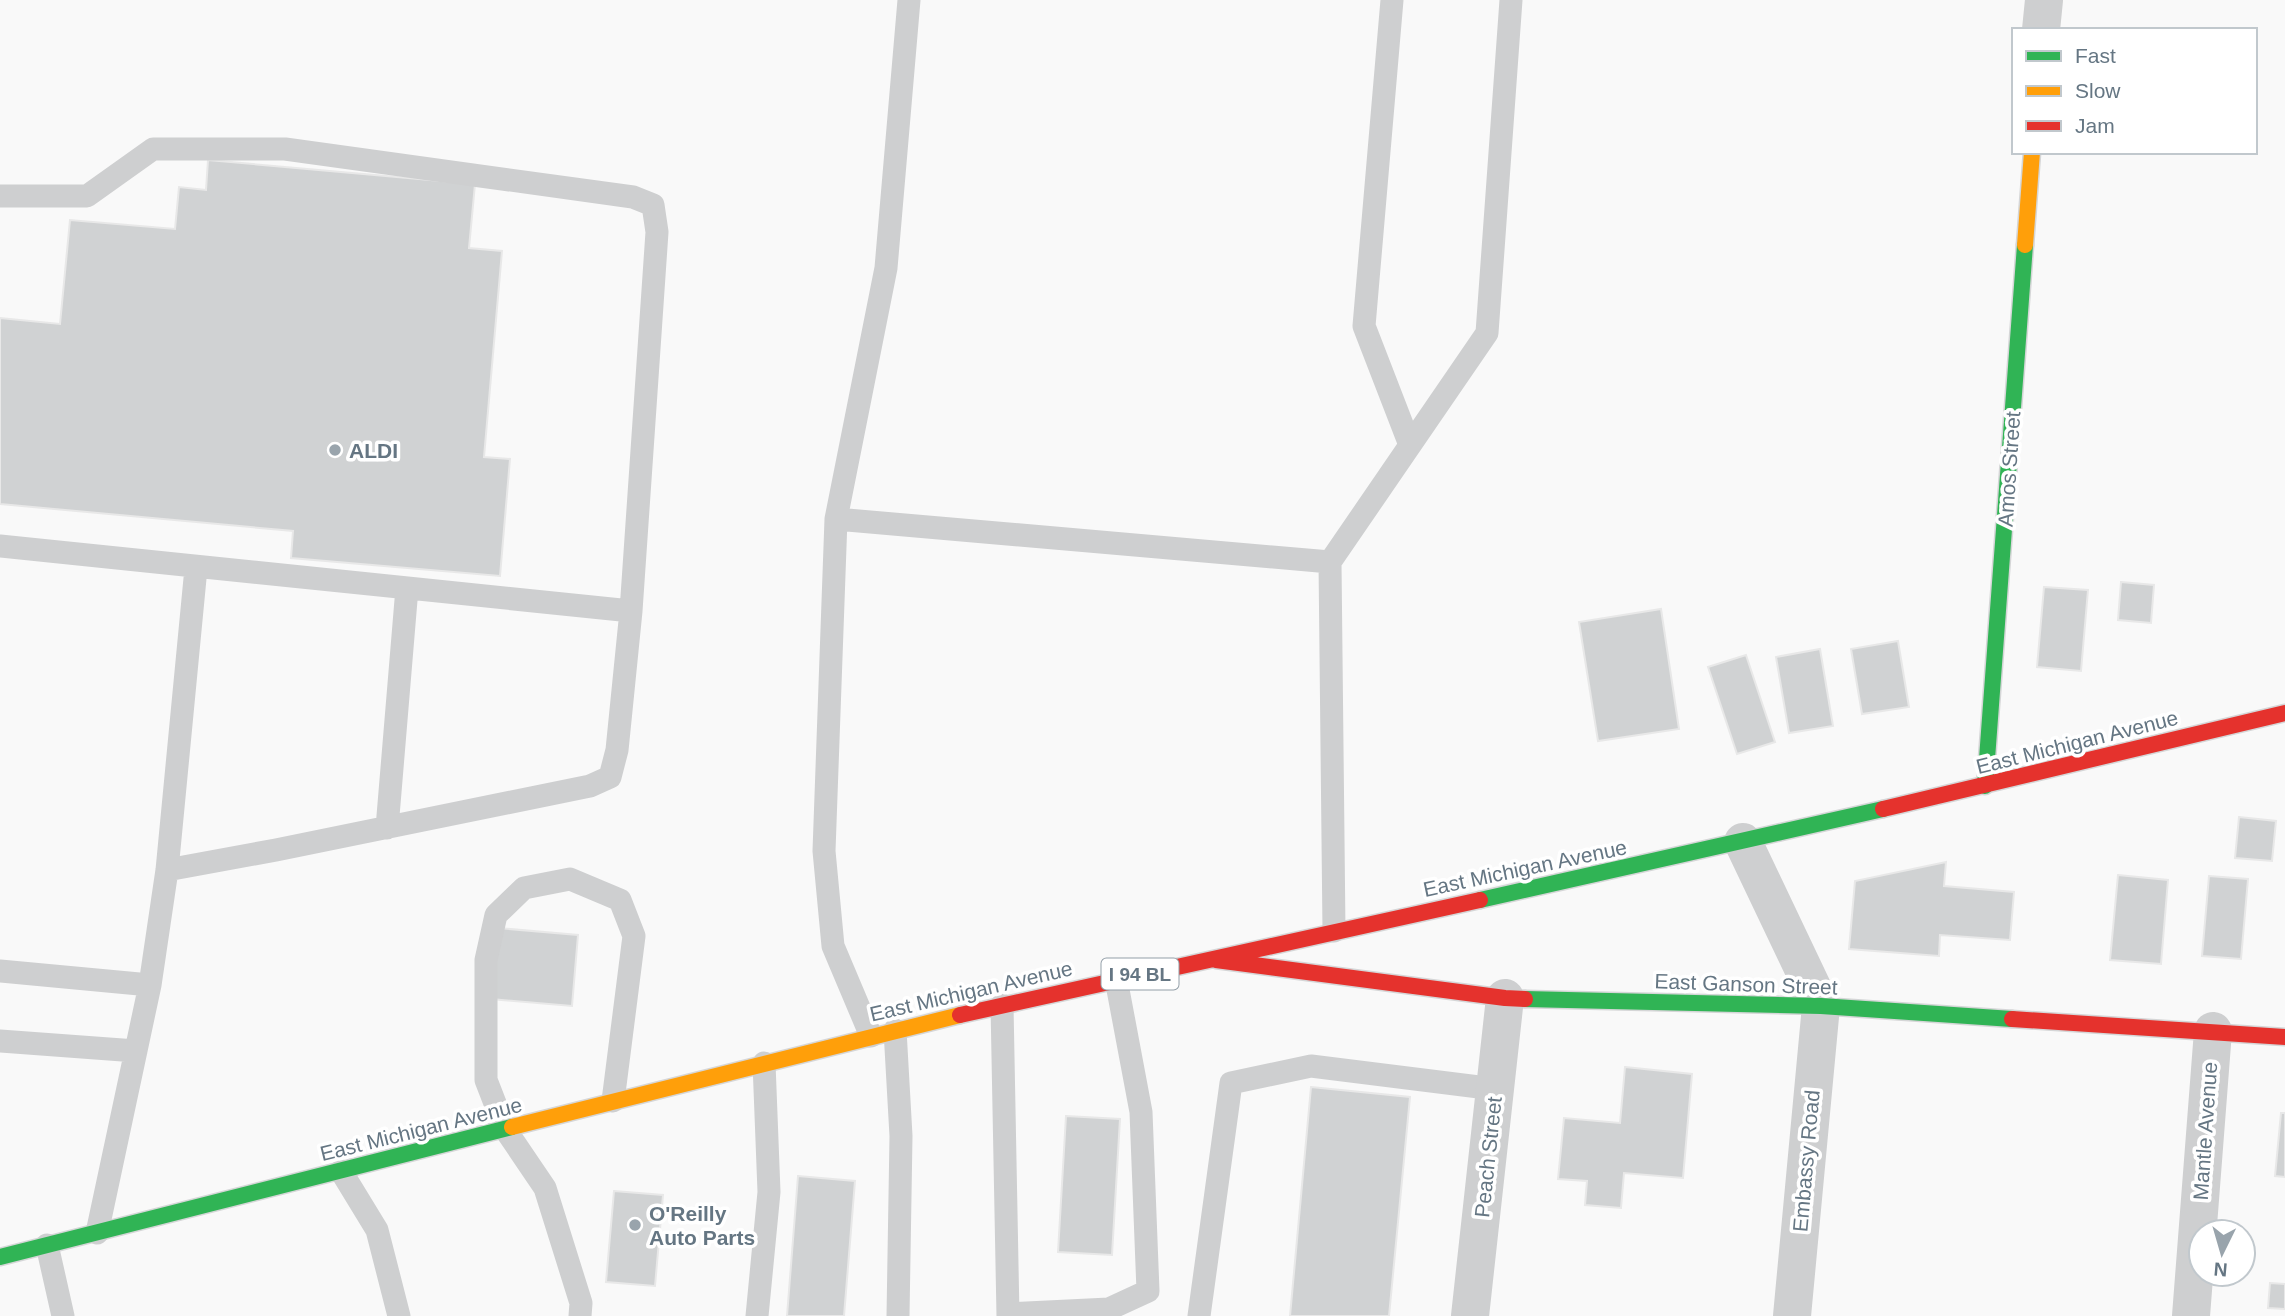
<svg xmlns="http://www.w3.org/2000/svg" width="2285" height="1316" viewBox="0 0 2285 1316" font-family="Helvetica,sans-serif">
	<rect width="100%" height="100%" fill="#f9f9f9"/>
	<path fill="#d0d2d3" stroke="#e8e8e8" stroke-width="2" d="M208,160L475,184L469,248L502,251L484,457L510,459L500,576L291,558L293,531L0,504V318L60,324L70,220L175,229L179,187L206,190Z
		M2121,582L2154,585L2151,623L2118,620Z
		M2044,587L2088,590L2081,671L2037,667Z
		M1661,609L1679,729L1598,741L1579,622Z
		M1898,641L1909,707L1862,714L1851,649Z
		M1820,649L1833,726L1789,733L1776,657Z
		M1746,655L1775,742L1737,754L1708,667Z
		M2239,817L2276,821L2272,861L2235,858Z
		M1946,862L1944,886L2014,892L2010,940L1940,935L1939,956L1849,949L1855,881Z
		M2118,875L2168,880L2161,964L2110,960Z
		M2209,876L2248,879L2241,959L2202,956Z
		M498,928L578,935L572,1006L491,999Z
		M1625,1067L1692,1074L1683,1178L1624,1173L1621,1208L1585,1205L1587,1181L1558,1179L1564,1118L1620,1123Z
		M1311,1087L1410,1097L1389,1316H1290Z
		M2281,1113H2285V1177L2275,1176Z
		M1066,1116L1120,1119L1112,1255L1058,1252Z
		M798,1176L855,1181L844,1316H787Z
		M614,1191L663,1195L655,1286L606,1282Z
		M2270,1283L2285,1284V1309L2268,1308Z"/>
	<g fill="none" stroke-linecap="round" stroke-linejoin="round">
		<defs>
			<path id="fast" d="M1985,786L2025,245
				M1480,900L1883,809
				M1525,999L1821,1006L2012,1019
				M0,1257L512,1127"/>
			<path id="slow" d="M2025,245L2032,152
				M512,1127L960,1015"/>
			<path id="jam" d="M1883,809L2285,713
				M1216,960L1505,998L1525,999
				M960,1015L1480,900
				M2012,1019L2285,1037"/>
		</defs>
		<use href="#fast" stroke="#d5d6d7" stroke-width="19"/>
		<use href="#slow" stroke="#d5d6d7" stroke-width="19"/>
		<use href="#jam" stroke="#d5d6d7" stroke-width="19"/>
		<path stroke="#cecfd0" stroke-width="23" d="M1392,0L1364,326L1410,445
			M0,196H87L153,149H285L633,197L653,205L657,232L631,611L617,750L610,777L590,786L276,850L167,870
			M836,519L886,268L909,0
			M0,546L631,611
			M1330,562L1487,333L1511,0
			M387,828L407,588
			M0,971L150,985
			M1002,1005L1008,1316
			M895,1030L901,1136L898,1316
			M871,1036L833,946L824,851L836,519L1330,562L1334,931
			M0,1041L136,1051
			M341,1171L377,1230L399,1316
			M97,1233L150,985L167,870L196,568
			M47,1245L63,1316
			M1008,1314L1109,1309L1148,1291L1141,1112L1116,979
			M580,1316L581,1303L545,1188L505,1129L486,1080V960L496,915L524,888L570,879L620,900L634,936L613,1101
			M757,1316L769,1192L764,1063
			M1199,1316L1231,1083L1311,1066L1495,1089"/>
		<path stroke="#cecfd0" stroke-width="38" d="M2041,30L2044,0
			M1743,842L1821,1006L1792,1316
			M1470,1316L1505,998
			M2191,1316L2213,1031"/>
		<use href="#fast" stroke="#30b455" stroke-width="16"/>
		<use href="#slow" stroke="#ff9f0a" stroke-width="16"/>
		<use href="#jam" stroke="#e5322d" stroke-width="16"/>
	</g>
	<g fill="#99a4ac" stroke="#fff" stroke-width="2.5">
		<circle cx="335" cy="450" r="7"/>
		<circle cx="635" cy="1225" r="7"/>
	</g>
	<g text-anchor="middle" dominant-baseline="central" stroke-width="7" stroke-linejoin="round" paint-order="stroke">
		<rect fill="#fff" stroke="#939fa8" stroke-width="2" x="1101.5" y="958.5" width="77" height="31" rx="5"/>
		<g font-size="19" font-weight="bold" fill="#657683">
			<text x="1140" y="974">I 94 BL</text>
		</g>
		<g font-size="21" font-weight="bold" fill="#657683" stroke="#fff" text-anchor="start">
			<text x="349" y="450">ALDI</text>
			<text x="649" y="1213">O'Reilly<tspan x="649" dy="24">Auto Parts</tspan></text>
		</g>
		<g font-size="21" fill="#657683" stroke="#fff">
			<text transform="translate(2009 469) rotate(-86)">Amos Street</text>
			<text transform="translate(2077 742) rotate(-14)">East Michigan Avenue</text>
			<text transform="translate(1525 868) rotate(-12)">East Michigan Avenue</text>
			<text transform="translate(1746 984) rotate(2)">East Ganson Street</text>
			<text transform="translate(971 991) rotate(-13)">East Michigan Avenue</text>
			<text transform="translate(421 1129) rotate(-14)">East Michigan Avenue</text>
			<text transform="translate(2205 1131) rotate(-86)">Mantle Avenue</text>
			<text transform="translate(1488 1157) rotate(-84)">Peach Street</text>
			<text transform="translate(1806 1161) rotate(-85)">Embassy Road</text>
		</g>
	</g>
	<rect x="2012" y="28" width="245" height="126" fill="#ffffff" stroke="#c1c8cd" stroke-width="2"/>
	<rect x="2026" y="51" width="35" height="10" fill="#30b455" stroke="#c1c8cd" stroke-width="2"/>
	<text x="2075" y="63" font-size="21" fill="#657683">Fast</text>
	<rect x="2026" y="86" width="35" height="10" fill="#ff9f0a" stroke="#c1c8cd" stroke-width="2"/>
	<text x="2075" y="98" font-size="21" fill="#657683">Slow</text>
	<rect x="2026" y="121" width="35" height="10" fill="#e5322d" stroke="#c1c8cd" stroke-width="2"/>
	<text x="2075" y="133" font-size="21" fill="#657683">Jam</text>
	<g transform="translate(2222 1253) rotate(185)"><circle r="33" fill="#ffffff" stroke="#c1c8cd" stroke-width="2"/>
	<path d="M0-5L12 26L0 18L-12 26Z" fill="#99a4ac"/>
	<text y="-10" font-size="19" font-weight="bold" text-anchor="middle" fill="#657683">N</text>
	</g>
</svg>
